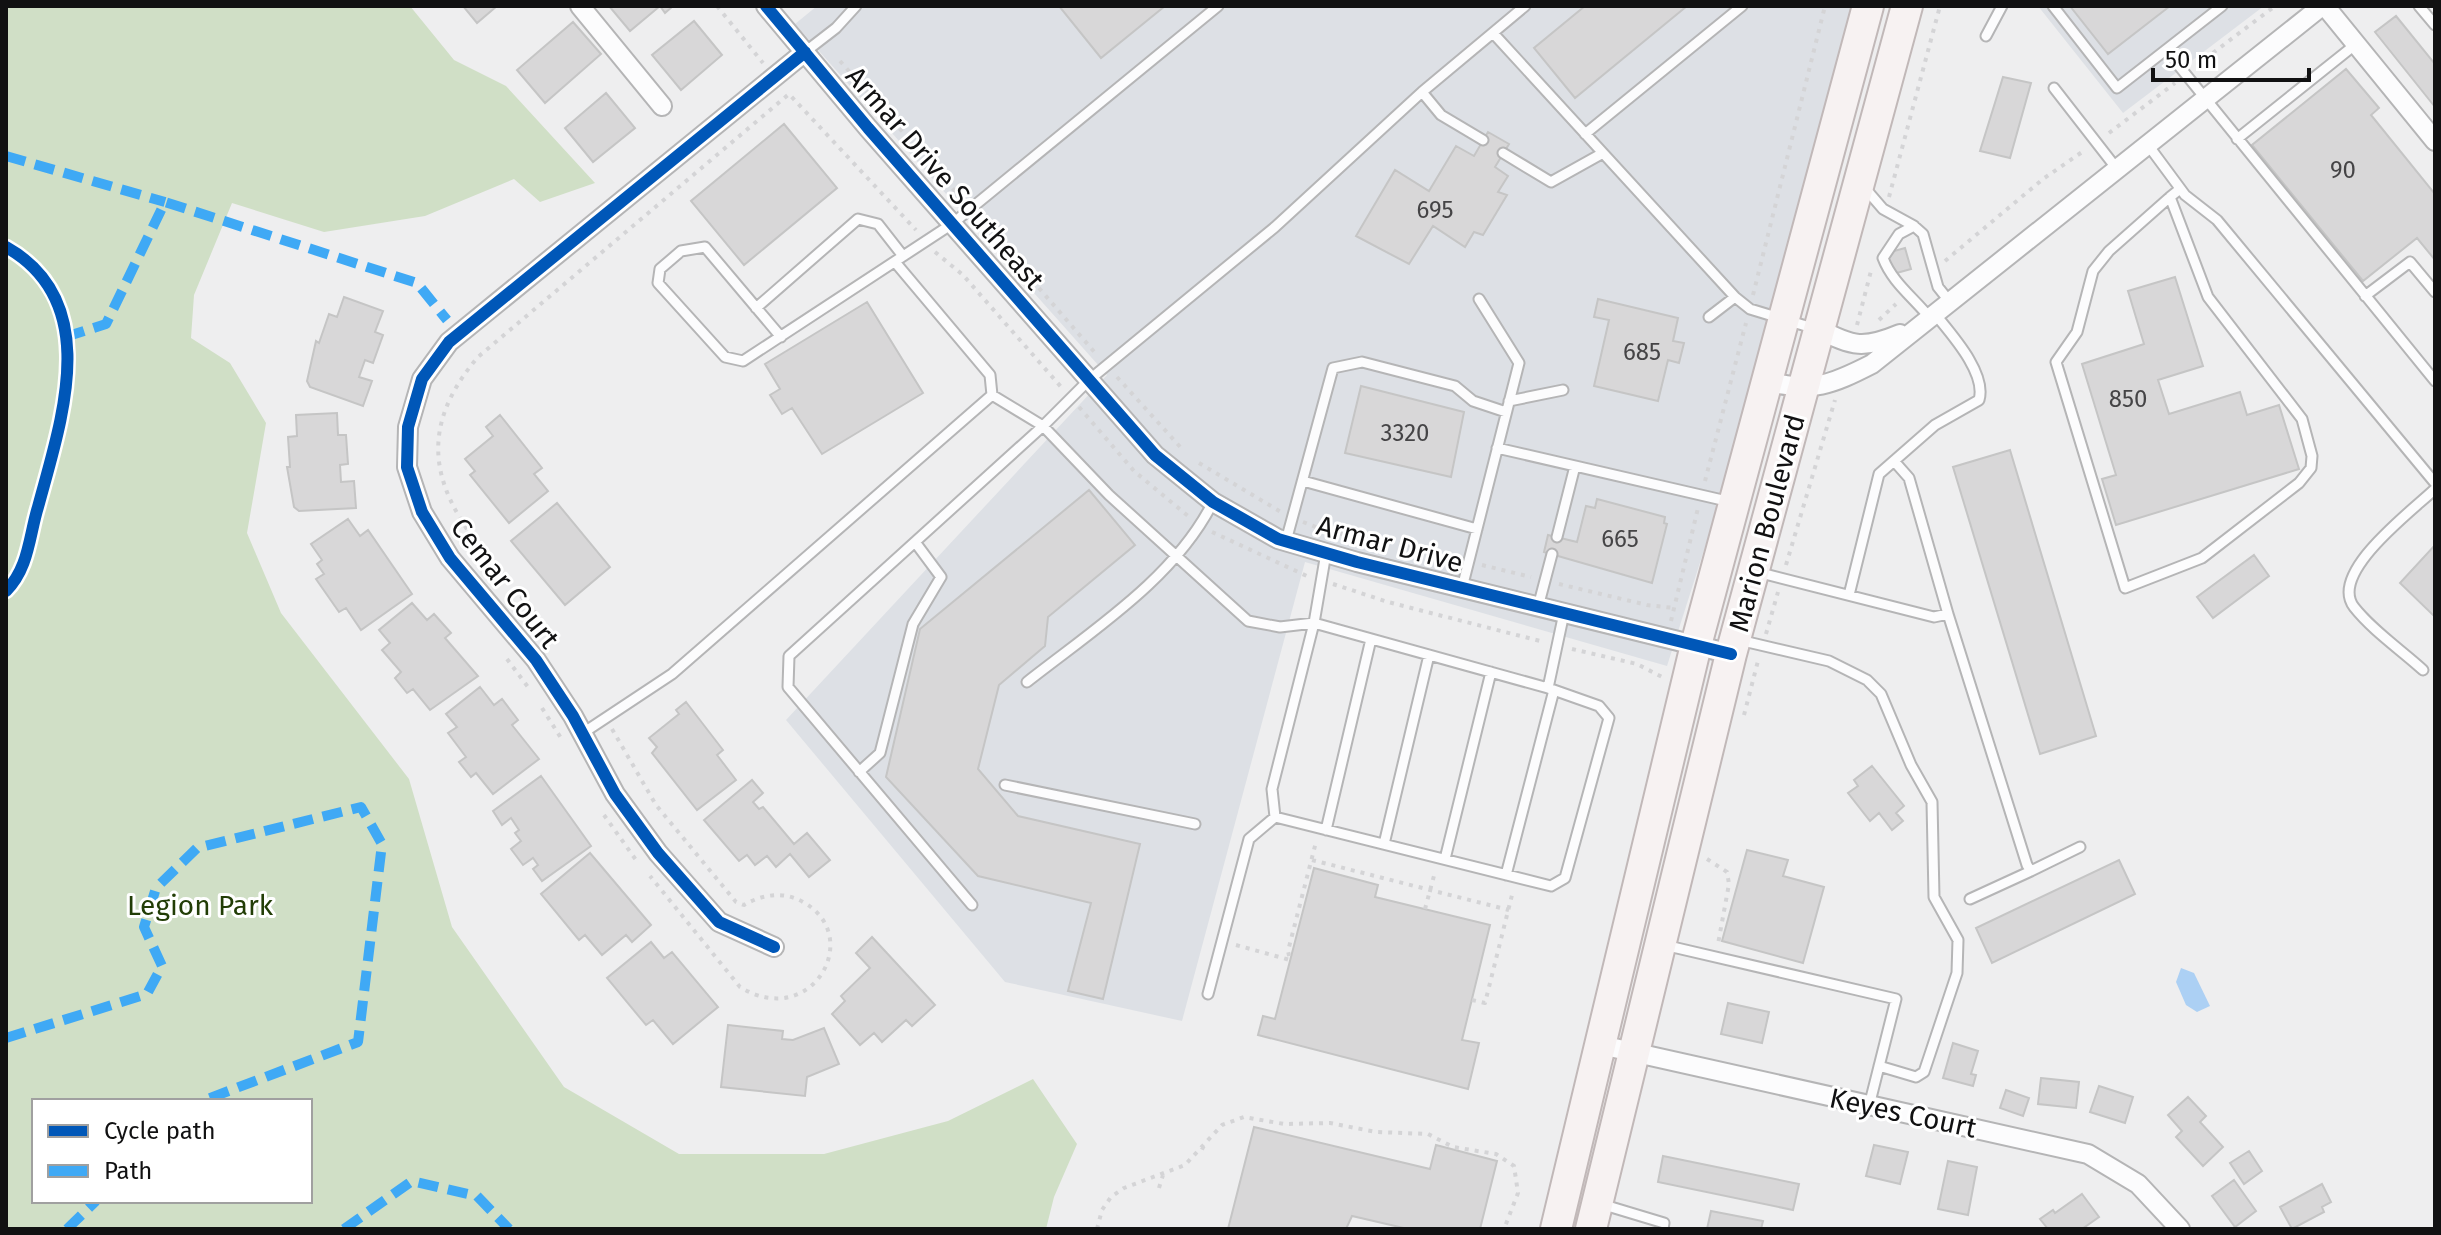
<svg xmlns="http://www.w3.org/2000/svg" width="2441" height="1235" viewBox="0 0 2441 1235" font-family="'Fira Sans',sans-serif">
	<rect width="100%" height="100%" fill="#eeeeef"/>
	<path fill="#dde0e5" d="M817,6H1853L1734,456L1667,666L1305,562L1182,1021L1005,982L786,720L1107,375L795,24Z
		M2038,6H2264L2123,113Z"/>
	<path fill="#d0dfc6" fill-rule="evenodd" d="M6,6H410L454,60L506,86L595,183L540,202L514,179L425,216L324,232L232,203L194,295L191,338L230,363L266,423L247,533L281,613L409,779L452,927L564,1087L679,1154H824L948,1121L1033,1079L1077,1144L1054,1197L1046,1229H6ZM310,1101V1201H34V1101Z"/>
	<path fill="#acd0f4" d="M2181,968L2194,973L2210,1006L2197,1012L2186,1005L2176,982Z"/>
	<path fill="#d8d7d8" stroke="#c5c5c5" stroke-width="2" d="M463,6H497L477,23Z
		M609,6H673L665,13L660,6L630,31Z
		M1059,6H1165L1101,58Z
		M1585,6H1687L1575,98L1534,48Z
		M2070,6H2170L2108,54Z
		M2396,16L2435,64V107L2375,32Z
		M694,21L722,55L681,90L652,55Z
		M573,22L601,54L545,103L517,70Z
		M2346,69L2379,108L2371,115L2435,194V260L2417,238L2363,281L2252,145Z
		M2003,77L2031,83L2010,158L1980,151Z
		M606,93L635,128L593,162L565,128Z
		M784,124L837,188L744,265L691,201Z
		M1488,132L1509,144L1495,167L1508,176L1498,192L1507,195L1483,235L1474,232L1465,247L1433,226L1409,264L1356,236L1395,170L1429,191L1456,146L1474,156Z
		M1905,248L1911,269L1893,274L1887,253Z
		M2175,277L2203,366L2158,380L2169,414L2240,392L2247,415L2279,405L2299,469L2116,525L2102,479L2116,475L2082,364L2144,344L2128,291Z
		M344,297L383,311L375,332L383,335L373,363L365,360L359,377L372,381L363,406L310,387L307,381L316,341L319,343L329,314L337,317Z
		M1598,299L1678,318L1673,341L1684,343L1679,363L1668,360L1658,401L1594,386L1609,320L1594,317Z
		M867,302L923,393L822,454L792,408L782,414L770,395L780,389L765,364Z
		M1361,386L1464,412L1451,477L1345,453Z
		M337,413L338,435H346L348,464L340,465L341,482L354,481L356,508L299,511L294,507L287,467H290L288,437L297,436L296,415Z
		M500,415L542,468L534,474L548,491L509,523L470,475L475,471L465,459L493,436L486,427Z
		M2010,450L2096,736L2040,754L1953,467Z
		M1089,490L1135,545L1048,617L1045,646L999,685L978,769L1018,816L1140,844L1103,999L1068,991L1091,903L978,876L886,777L920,629Z
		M1597,499L1665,517L1664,523L1667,524L1652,583L1544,552L1548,535L1577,542L1586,506L1595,508Z
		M557,503L610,567L565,605L511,541Z
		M348,519L360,536L368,530L412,594L361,630L346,608L339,612L316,579L324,574L317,564L322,560L311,544Z
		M2435,545V617L2400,583Z
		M2254,555L2269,576L2213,618L2197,597Z
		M412,603L427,620L434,614L451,633L445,638L478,676L430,710L413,689L407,693L395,678L401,672L382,650L390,643L379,630Z
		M480,687L494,705L502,699L518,720L512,725L539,759L493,794L476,773L471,777L459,762L466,757L448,733L457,727L446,714Z
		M686,702L723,750L717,755L736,780L697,810L652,753L657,747L649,738L679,714L676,710Z
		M1872,766L1904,806L1896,813L1903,821L1892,830L1879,813L1870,821L1848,793L1858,786L1854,780Z
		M541,776L591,846L542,881L533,869L538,865L533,858L523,865L511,849L521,841L515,833L519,830L511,818L502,825L493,811Z
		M752,780L763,793L753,802L759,809L763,807L794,844L807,833L830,860L809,877L790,854L776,867L767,856L755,865L747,855L739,861L704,820Z
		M1747,850L1788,860L1783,876L1824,887L1803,963L1722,941Z
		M590,853L651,925L632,942L626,935L602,955L585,935L579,940L541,894Z
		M2119,860L2135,894L1992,963L1976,928Z
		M1314,868L1378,885L1375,897L1490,925L1462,1040L1479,1043L1468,1089L1258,1035L1263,1016L1275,1019Z
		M872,937L935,1005L912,1026L906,1020L882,1042L874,1033L860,1045L832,1014L845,1001L841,996L870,968L856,953Z
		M651,942L664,958L672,952L718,1007L673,1044L653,1020L646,1025L607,978Z
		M1728,1003L1769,1012L1762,1043L1721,1034Z
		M728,1025L783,1031L782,1039L793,1040L824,1028L839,1064L807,1077L805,1096L721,1087Z
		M1953,1043L1978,1051L1971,1074L1976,1075L1973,1086L1943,1078Z
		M2041,1078L2079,1082L2076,1108L2038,1104Z
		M2099,1086L2133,1097L2125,1123L2090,1112Z
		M2006,1090L2029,1098L2023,1116L2000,1108Z
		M2188,1097L2206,1116L2200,1122L2223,1147L2203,1166L2176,1137L2182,1131L2168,1115Z
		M1254,1127L1430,1169L1436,1145L1497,1161L1480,1229H1408L1352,1216L1346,1229H1228Z
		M1874,1145L1908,1152L1900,1184L1866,1176Z
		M2249,1151L2262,1171L2244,1184L2230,1163Z
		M1663,1156L1799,1184L1793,1210L1658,1182Z
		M1948,1161L1977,1167L1968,1215L1938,1209Z
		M2234,1180L2256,1211L2235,1227L2212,1196Z
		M2322,1184L2331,1202L2322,1207L2324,1212L2292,1229L2280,1207Z
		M2082,1194L2099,1217L2082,1229H2048L2040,1219L2053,1210L2055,1213Z
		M1711,1211L1763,1221L1761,1229H1707Z"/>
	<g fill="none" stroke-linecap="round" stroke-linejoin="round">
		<defs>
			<path id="lane" d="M2053,6L2117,88L2222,6
				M2419,6L2435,25
				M1493,33L1735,297L1750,309L1816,329
				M1986,36L2002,6
				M2166,50L2435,381
				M805,52L836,28L856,6
				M2054,88L2117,169
				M1422,92L1441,115L1483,140
				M1585,134L1742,6
				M2237,139L2356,44
				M2148,145L2185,195L2217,220L2435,483
				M1503,153L1551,182L1603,153
				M1864,187L1883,209L1914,226
				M2170,197L2208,297L2302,419L2312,456L2311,468L2299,483L2202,558L2125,588L2056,362L2077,332L2093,271L2109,251L2170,197L2180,189
				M895,262L990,375L992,395L1043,426L1109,495L1248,621L1280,627L1314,623L1272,789L1275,817L1551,886L1565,878L1609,718L1599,706L1548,688
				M2365,296L2410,262L2435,292
				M756,308L858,219L878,224L903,256
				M1709,317L1735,297
				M1930,318C1913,297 1892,282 1883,258L1899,234L1914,226L1923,234L1938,287L1950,302
				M781,337L705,247L681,251L660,269L658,283L725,357L743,361L952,224L1218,6
				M1509,401L1563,390
				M1497,448L1731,502
				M1894,461L1909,478L1948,614
				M1303,481L1477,529
				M1557,537L1575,466
				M1286,541L1333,368L1362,362L1455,386L1473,401L1506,412
				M1326,553L1314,623L1548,688L1564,613
				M1757,572L1934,617L1948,614L2027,865L2031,871L2080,847
				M1462,588L1519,363L1479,299
				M1849,595L1879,474L1935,425L1979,400C1987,373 1951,334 1935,314
				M1538,607L1552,554
				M1739,640L1829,661L1867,680L1881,694L1911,765L1932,802L1934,897L1958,940L1957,973L1924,1072L1916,1077L1879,1066
				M2423,670C2401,650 2372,630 2354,607C2328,573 2412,511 2435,489
				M1027,682C1093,630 1175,578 1213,502
				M583,733L672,674L992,395
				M859,772L880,753L913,624L941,577L915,542
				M1005,785L1195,824
				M1326,830L1371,639
				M1384,844L1429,655
				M1445,859L1491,672
				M1506,875L1554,690
				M1970,899L2031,871
				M972,905L788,687L789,656L1043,426L1089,380L1275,227L1422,92L1525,6
				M1664,945L1896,999L1869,1106
				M1208,994L1249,839L1275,817
				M1601,1204L1664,1223L1663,1229"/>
			<path id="street" d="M580,6L662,106
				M766,6L868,128L1155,455L1213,502L1278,539L1357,562L1731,654
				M2325,6L2435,141
				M1819,329C1853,347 1864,349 1900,334
				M1768,382C1813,392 1831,385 1872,364L2322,6
				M774,947L719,922L658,853L615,794L573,716L536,660L450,558L422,512L407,467L408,427L422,379L449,342L805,52
				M1601,1045L2088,1154L2138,1184L2180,1229"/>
			<path id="primary" d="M1556,1229L1696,645L1868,6
				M1591,1229L1731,654L1907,6"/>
		</defs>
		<use href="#lane" stroke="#b5b5b6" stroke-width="13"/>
		<use href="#street" stroke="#b5b5b6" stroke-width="22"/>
		<use href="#primary" stroke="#c1b8b8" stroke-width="34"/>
		<path stroke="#d4d4d6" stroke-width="4" stroke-dasharray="4 6" stroke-linecap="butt" d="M717,6L763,63
			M840,61L961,198
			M2197,65L2275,6
			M2109,133L2175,83
			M1889,197L1940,6
			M980,220L1097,355
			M935,252L963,275L1062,388
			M1945,261L2043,179L2085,150
			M1753,295L1825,6
			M1879,320L1896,304
			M1857,325L1872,267
			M1117,377L1183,450
			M1079,407L1134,471L1188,516
			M1199,463L1281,512
			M1705,481L1746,323
			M1303,522L1321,529
			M1212,532L1309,577
			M1330,532L1404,544L1454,558
			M1482,565L1531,577
			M1786,565L1835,400
			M1333,584L1388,602L1544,642
			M1559,584L1647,605L1674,608
			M1671,621L1698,508
			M543,622C473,538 386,465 478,357L789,94L916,230
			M1766,634L1778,592
			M1572,649L1637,664L1662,677
			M507,659L528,687
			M542,708L561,738
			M1744,715L1759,657
			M612,729L656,805L736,902L744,905C763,894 784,891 803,902C865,936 812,1031 740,987L650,876
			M604,815L636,860
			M1707,859L1727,872L1729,884L1718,944
			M1312,860L1509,910
			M1425,909L1435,872
			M1236,945L1290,960L1288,951L1316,842
			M1472,1000L1485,1003L1513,891
			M1201,1147L1209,1151
			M1159,1188L1163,1175
			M1097,1229L1102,1210L1111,1197L1124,1188L1185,1165L1222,1125L1244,1117L1284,1124L1330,1123L1376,1132L1428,1134L1453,1147L1496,1154L1514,1166L1518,1193L1504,1229"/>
		<use href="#lane" stroke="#fcfcfd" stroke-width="9"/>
		<use href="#street" stroke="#fcfcfd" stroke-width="18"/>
		<use href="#primary" stroke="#f7f2f2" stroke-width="30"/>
		<path stroke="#3fa9f5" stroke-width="10" stroke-dasharray="20 10" stroke-linecap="butt" d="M6,156L165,202
			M65,337L106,324L165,202L417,283L447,320
			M6,1038L147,994L162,966L144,927L156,888L197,848L361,807L382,844L358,1042L202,1101
			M67,1229L96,1201
			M344,1229L412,1181L477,1196L509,1229"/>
		<defs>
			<path id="cycleway" d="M766,6L868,128L1155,455L1213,502L1278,539L1357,562L1731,654
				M6,247C104,302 61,421 38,507C29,536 29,568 6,591
				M774,947L719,922L658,853L615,794L573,716L536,660L450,558L422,512L407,467L408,427L422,379L449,342L805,52"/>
		</defs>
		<use href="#cycleway" stroke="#fff" stroke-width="17"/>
		<use href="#cycleway" stroke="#0057b8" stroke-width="12"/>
	</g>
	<g text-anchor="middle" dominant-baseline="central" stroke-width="6" stroke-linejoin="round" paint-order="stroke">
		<g font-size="24" fill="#454446">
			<text x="2343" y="170">90</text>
			<text x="1435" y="210">695</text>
			<text x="1642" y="352">685</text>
			<text x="2128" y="399">850</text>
			<text x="1405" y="433">3320</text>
			<text x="1620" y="539">665</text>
		</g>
		<g font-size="28" fill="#111112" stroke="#fff">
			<text transform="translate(945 178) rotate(49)">Armar Drive Southeast</text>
			<text transform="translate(1767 523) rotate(-75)">Marion Boulevard</text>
			<text transform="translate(1390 544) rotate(15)">Armar Drive</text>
			<text transform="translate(505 583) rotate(52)">Cemar Court</text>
			<text transform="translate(1903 1113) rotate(12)">Keyes Court</text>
		</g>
		<g font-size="28" fill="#223d06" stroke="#fff">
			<text x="200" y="905">Legion Park</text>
		</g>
	</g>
	<rect width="2441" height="1235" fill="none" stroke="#111112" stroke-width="16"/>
	<rect x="32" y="1099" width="280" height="104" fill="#ffffff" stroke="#a0a0a0" stroke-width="2"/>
	<rect x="48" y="1125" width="40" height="12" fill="#0057b8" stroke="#a0a0a0" stroke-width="2"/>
	<text x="104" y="1139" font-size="24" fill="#111112">Cycle path</text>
	<rect x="48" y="1165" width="40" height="12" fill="#3fa9f5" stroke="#a0a0a0" stroke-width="2"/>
	<text x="104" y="1179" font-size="24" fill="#111112">Path</text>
	<path d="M2153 68v12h156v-12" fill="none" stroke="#111112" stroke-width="4"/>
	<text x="2165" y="68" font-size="24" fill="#111112" stroke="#ffffff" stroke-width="6" paint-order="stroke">50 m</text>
</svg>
